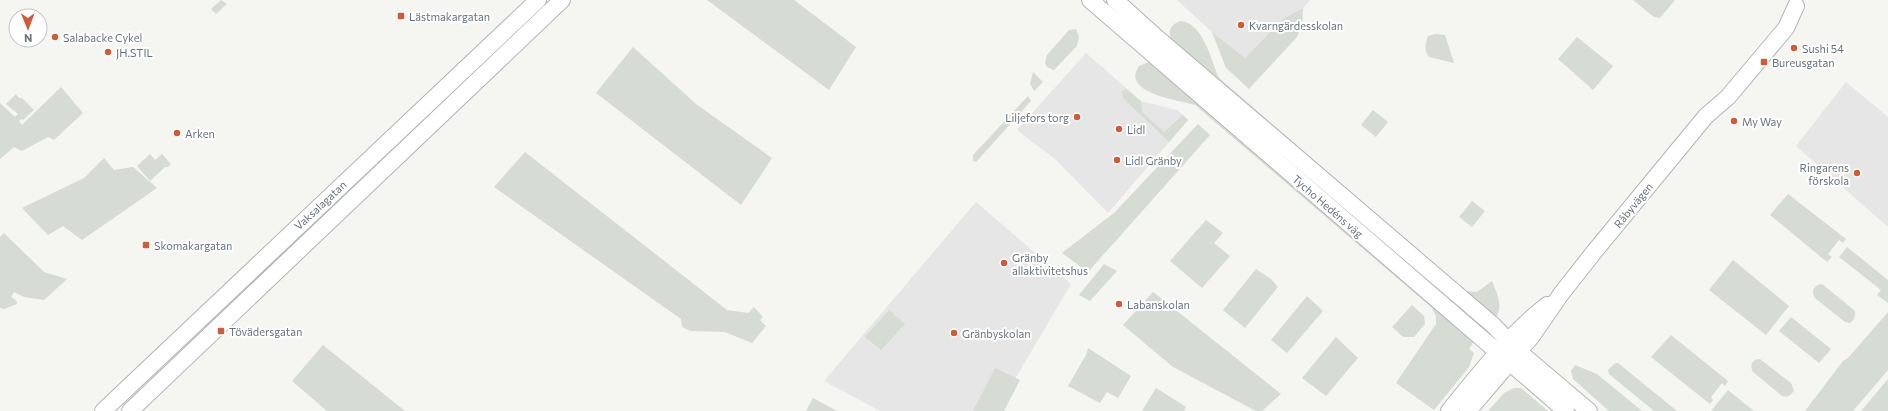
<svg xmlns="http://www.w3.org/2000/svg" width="1888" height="411" viewBox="0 0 1888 411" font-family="Commissioner,sans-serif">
	<rect width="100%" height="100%" fill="#f5f5f2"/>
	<path fill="#e5e6e5" d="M1177,0H1310L1303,8L1284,18L1245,58L1212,32Z
		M1086,53L1141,101L1177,110L1188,120L1108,213L1056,160L1017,130Z
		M1846,82L1888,117V227L1796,146Z
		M976,202L1071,284L996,411H880L824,381Z"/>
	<path fill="#d6dbd3" d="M221,0L227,4L216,14L211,9Z
		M707,0H794L856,47L829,90Z
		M1633,0H1675L1660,18L1654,17Z
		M1303,8L1302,25L1297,37L1249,89L1226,68L1212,32L1245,58L1284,18Z
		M1180,21C1203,22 1211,60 1219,78L1466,291L1477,292L1492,281C1497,294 1505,308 1494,320L1173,44C1168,34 1168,26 1180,21Z
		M1076,29L1079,37L1077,46L1054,70L1047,67L1045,63L1047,55L1069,30Z
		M1436,34L1445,35L1454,63L1429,57C1424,50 1425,44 1428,36Z
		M1577,37L1613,66L1593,90L1558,59Z
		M633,47L696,104L772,158L741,205L596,93Z
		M1149,62L1157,65L1474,341L1469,349L1474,353L1469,367L1434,410L1396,383L1436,324V316L1431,307L1195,105C1179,100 1120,93 1139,66Z
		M1033,72L1043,82L1034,91L1030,84Z
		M61,87L83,113L54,140L48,137L22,151L14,147L0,159V103L15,117L18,114L6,104L16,94L19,98H22L34,110L23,120L22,119L19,121L22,125Z
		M1126,89L1141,101L1142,112L1164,132L1183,115L1188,120L1169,142L1123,98L1122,91Z
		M1028,96L1031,101L976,162L973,161V155Z
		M1373,110L1388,122L1376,137L1361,125Z
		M1198,124L1210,135L1088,272L1062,253L1114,213Z
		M525,152L727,310L748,313L754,307L763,317L760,320L766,326L752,343L725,332L691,331L682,327L681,319L494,187Z
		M150,154L155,160L162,154L171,164L168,167H165L150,181L137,166Z
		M104,158L114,170L133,167L157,188L82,240L63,226L48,235L22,208L84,178Z
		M1788,194L1846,239L1843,243L1839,240L1828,254L1832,257L1827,262L1770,215Z
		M1472,201L1485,211L1472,227L1459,217Z
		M1206,220L1223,233L1214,243L1230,256L1202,288L1170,261Z
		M4,233L44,272L67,279L44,300L24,297L14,292L11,297L16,300L17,304L4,309L0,308V237Z
		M1847,247L1888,280V303L1877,295L1881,290L1839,257Z
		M1733,260L1789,306L1766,335L1709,290Z
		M1104,264L1117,271L1090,301L1079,295Z
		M1256,269L1271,279L1278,287L1245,328L1223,310Z
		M1822,284L1854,310C1857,315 1854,320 1850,323L1845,322L1815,298C1811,291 1813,285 1822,284Z
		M1153,292L1281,394L1262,411H1256L1173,367L1123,325Z
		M1307,296L1323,311L1287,353L1271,340Z
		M1412,305L1424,316L1425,324L1414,337H1403L1392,327Z
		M889,310L905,324L881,350L865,337Z
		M1888,312V370L1853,411H1805L1843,361L1848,358Z
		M1791,317L1831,349L1819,363L1779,331Z
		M1671,335L1728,381L1725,386L1722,383L1711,397L1713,400L1710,404L1651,357Z
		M1336,337L1358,358L1326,396L1302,378Z
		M323,345L405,411H327L292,381Z
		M1088,348L1131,376L1118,398L1107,392L1100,403L1068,386L1086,355Z
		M1760,359L1791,383L1794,390C1792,395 1787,398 1782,396L1753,372C1749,365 1753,359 1760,359Z
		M1615,363H1618L1677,411H1654L1609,374L1608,370Z
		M1575,365L1597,374L1642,411H1609L1573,379L1571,371Z
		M995,368L1020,380L1004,411H973Z
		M1888,379V411H1861Z
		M1156,388L1186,407L1184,411H1142Z
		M1514,388H1521L1548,411H1488L1504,393Z
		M1728,390L1729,391L1754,411H1711Z
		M813,398L837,411H806Z"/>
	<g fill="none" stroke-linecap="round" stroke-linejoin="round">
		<defs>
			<path id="major" d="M1090,0L1566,411
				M1115,0L1155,36L1493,325L1518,351L1589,411
				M103,411L538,0
				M130,411L562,0
				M1449,411C1479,374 1509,335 1547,305
				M1468,411L1532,336L1561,294L1594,252L1706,116L1728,97L1786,28L1796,6"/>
		</defs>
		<use href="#major" stroke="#b2b6b9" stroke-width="18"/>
		<use href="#major" stroke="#fff" stroke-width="16"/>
	</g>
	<g fill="#cd5d39" stroke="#fff" stroke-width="1.5">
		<rect x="397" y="12" width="8" height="8" rx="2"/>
		<circle cx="1241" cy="25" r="4"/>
		<circle cx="55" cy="37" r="4"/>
		<circle cx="1794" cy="48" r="4"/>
		<circle cx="108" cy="52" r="4"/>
		<rect x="1760" y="58" width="8" height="8" rx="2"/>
		<circle cx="1077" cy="117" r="4"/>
		<circle cx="1734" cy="121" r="4"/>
		<circle cx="1119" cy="129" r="4"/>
		<circle cx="177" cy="133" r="4"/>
		<circle cx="1117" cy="160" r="4"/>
		<circle cx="1857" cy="173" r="4"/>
		<rect x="142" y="241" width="8" height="8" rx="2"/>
		<circle cx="1004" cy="263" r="4"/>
		<circle cx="1119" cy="304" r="4"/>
		<rect x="217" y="327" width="8" height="8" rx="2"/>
		<circle cx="954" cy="333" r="4"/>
	</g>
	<g text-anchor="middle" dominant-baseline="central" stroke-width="4" stroke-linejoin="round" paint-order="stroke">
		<g font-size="11" fill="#67747f" stroke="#fff" text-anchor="start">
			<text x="409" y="16">Lästmakargatan</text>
			<text x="1249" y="25">Kvarngärdesskolan</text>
			<text x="63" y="37">Salabacke Cykel</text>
			<text x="1802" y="48">Sushi 54</text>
			<text x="116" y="52">JH.STIL</text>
			<text x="1772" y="62">Bureusgatan</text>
			<text x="1069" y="117" text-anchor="end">Liljefors torg</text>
			<text x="1742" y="121">My Way</text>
			<text x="1127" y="129">Lidl</text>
			<text x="185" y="133">Arken</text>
			<text x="1125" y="160">Lidl Gränby</text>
			<text x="1849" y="167" text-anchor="end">Ringarens<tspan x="1849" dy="13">förskola</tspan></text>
			<text x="154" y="245">Skomakargatan</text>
			<text x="1012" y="257">Gränby<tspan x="1012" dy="13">allaktivitetshus</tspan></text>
			<text x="1127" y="304">Labanskolan</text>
			<text x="229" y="331">Tövädersgatan</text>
			<text x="962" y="333">Gränbyskolan</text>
		</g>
		<g font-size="11" fill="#67747f" stroke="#fff">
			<text transform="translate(320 205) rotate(-43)">Vaksalagatan</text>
			<text transform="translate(1633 205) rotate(-51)">Råbyvägen</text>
			<text transform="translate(1328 206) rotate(41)">Tycho Hedéns väg</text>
		</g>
	</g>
	<g transform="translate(28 28) rotate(179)"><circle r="19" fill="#ffffff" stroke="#c2c7cc"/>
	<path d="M0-3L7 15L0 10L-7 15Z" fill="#cd5d39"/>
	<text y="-6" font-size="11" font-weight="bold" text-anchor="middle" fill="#67747f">N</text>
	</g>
</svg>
